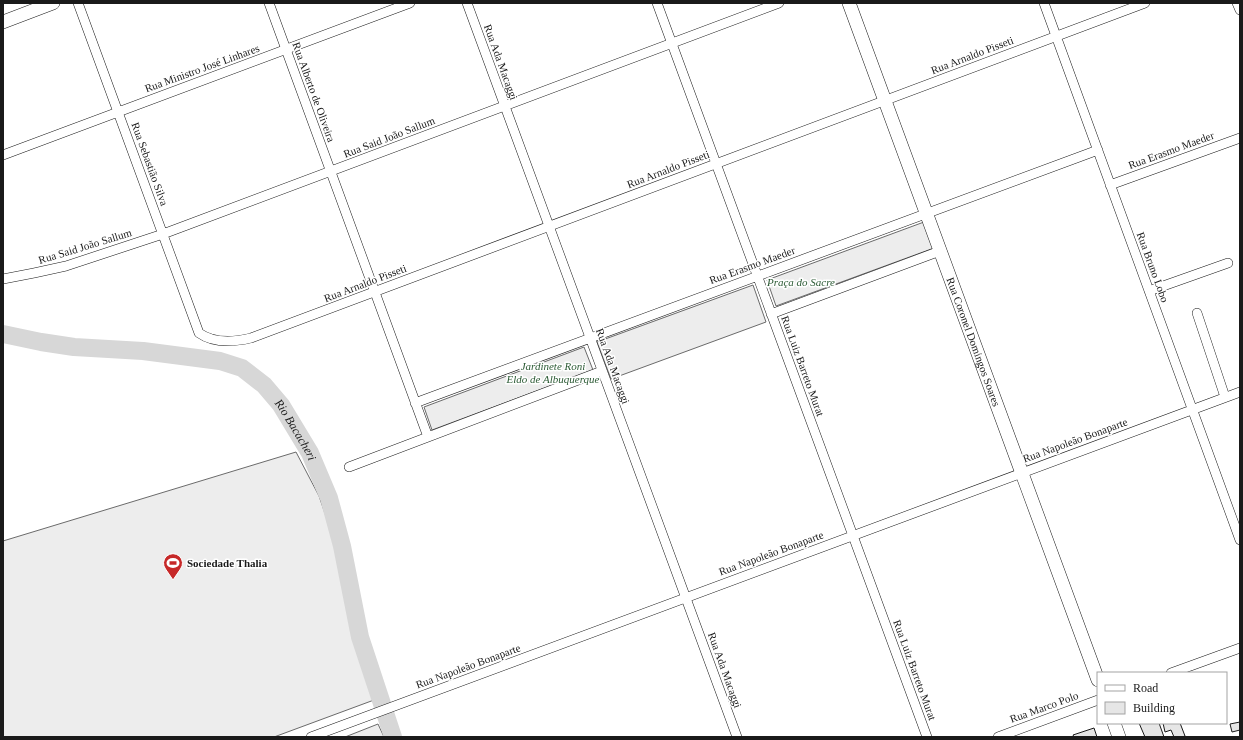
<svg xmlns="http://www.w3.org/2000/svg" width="1243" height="740" viewBox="0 0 1243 740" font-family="'Times New Roman',serif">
	<rect width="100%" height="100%" fill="#fff"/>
	<path fill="#ededed" stroke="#6a6a6a" d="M924,222L934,248L776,306L767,280Z
		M753,285L766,322L611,379L597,342Z
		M584,347L593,370L432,430L424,407Z
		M296,452L319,496L338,551L347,610L358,653L374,700L274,737H3V541Z
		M378,724L384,737H345Z"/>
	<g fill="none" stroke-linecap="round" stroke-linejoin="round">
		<path stroke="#d7d7d7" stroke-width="18" id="s1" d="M3,334L41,342L74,347L143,351L220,361L242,368L264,385L281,405L310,453L329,498L342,546L360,637L393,737"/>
	</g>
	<path fill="#e6e6e6" stroke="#1a1a1a" d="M1240,722V730L1232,732L1230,724Z
		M1139,723H1159L1164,737H1145Z
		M1163,723H1180L1185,736L1182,737H1174L1171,730L1165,732Z
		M1094,728L1097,737H1074L1073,735Z"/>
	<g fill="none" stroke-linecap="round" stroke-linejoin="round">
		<defs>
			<path id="street" d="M78,3L199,333C213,343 234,342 251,338L1145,3
				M269,3L428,437
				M467,3L737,737
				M657,3L927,737
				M1044,3L1240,540
				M1237,3L1240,10
				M3,155L410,3
				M1110,185L1240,138
				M3,279L34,273L66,266L163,234L779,3
				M1149,291L1228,263
				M1197,313L1225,397
				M771,314L940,251
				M415,403L1098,150
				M349,467L602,371
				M1171,673L1240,648
				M311,737L1240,392
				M998,737L1098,700"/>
			<g id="secondary">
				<path id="s2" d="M849,3L1098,680"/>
				<path d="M3,22L53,3"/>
				<path d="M1114,723L1119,737"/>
			</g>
		</defs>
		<use href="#street" stroke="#1a1a1a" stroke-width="10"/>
		<use href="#secondary" stroke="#1a1a1a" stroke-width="14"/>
		<use href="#street" stroke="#fff" stroke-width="9"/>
		<use href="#secondary" stroke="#fff" stroke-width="13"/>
	</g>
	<defs>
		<symbol id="stadium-pin" viewBox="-11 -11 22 30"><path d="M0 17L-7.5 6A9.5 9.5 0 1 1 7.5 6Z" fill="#c62828" stroke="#fff"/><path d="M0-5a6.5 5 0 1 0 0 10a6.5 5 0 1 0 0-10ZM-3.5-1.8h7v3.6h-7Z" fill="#fff"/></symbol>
	</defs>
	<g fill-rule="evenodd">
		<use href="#stadium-pin" x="162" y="552" width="22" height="30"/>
	</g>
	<g text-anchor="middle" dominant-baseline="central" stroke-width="3" stroke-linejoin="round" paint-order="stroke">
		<g font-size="11" fill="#1a1a1a" stroke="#fff">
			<text transform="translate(972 55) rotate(-21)">Rua Arnaldo Pisseti</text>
			<text transform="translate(501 62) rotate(70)">Rua Ada Macaggi</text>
			<text transform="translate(202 68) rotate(-20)">Rua Ministro José Linhares</text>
			<text transform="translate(314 92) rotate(70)">Rua Alberto de Oliveira</text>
			<text transform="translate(389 137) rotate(-21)">Rua Said João Sallum</text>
			<text transform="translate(1171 150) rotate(-20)">Rua Erasmo Maeder</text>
			<text transform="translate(150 164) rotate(70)">Rua Sebastião Silva</text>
			<text transform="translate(668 169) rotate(-21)">Rua Arnaldo Pisseti</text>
			<text transform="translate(85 246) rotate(-17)">Rua Said João Sallum</text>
			<text transform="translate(752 265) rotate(-20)">Rua Erasmo Maeder</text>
			<text transform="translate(1153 267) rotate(70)">Rua Bruno Lobo</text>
			<text transform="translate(365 283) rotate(-21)">Rua Arnaldo Pisseti</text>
			<text stroke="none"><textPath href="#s2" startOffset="361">Rua Coronel Domingos Soares</textPath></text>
			<text transform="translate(613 366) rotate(70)">Rua Ada Macaggi</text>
			<text transform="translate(803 366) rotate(70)">Rua Luiz Barreto Murat</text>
			<text transform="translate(1075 440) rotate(-20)">Rua Napoleão Bonaparte</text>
			<text transform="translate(771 553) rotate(-20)">Rua Napoleão Bonaparte</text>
			<text transform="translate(468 666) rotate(-20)">Rua Napoleão Bonaparte</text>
			<text transform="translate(725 670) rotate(70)">Rua Ada Macaggi</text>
			<text transform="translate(915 670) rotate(70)">Rua Luiz Barreto Murat</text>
			<text transform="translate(1044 707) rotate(-20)">Rua Marco Polo</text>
		</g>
		<g font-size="11" font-style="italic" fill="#2b5a34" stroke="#fff">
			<text x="801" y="282">Praça do Sacre</text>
			<text x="553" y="366">Jardinete Roni<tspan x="553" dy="13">Eldo de Albuquerque</tspan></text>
		</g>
		<g font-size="11" font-weight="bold" fill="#1a1a1a" stroke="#fff" text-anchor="start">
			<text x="187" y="563">Sociedade Thalia</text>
		</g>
		<g font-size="12" font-style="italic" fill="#1a1a1a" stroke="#fff">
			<text stroke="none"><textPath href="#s1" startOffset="325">Rio Bacacheri</textPath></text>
		</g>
	</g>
	<rect width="1243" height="740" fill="none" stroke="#1a1a1a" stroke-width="8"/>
	<rect x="1097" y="672" width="130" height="52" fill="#ffffff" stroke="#a3a3a3"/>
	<rect x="1105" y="685" width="20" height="6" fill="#ffffff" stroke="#a3a3a3"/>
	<text x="1133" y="692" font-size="12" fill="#1a1a1a">Road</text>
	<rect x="1105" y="702" width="20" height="12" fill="#e6e6e6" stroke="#a3a3a3"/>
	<text x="1133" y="712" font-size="12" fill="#1a1a1a">Building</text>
</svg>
